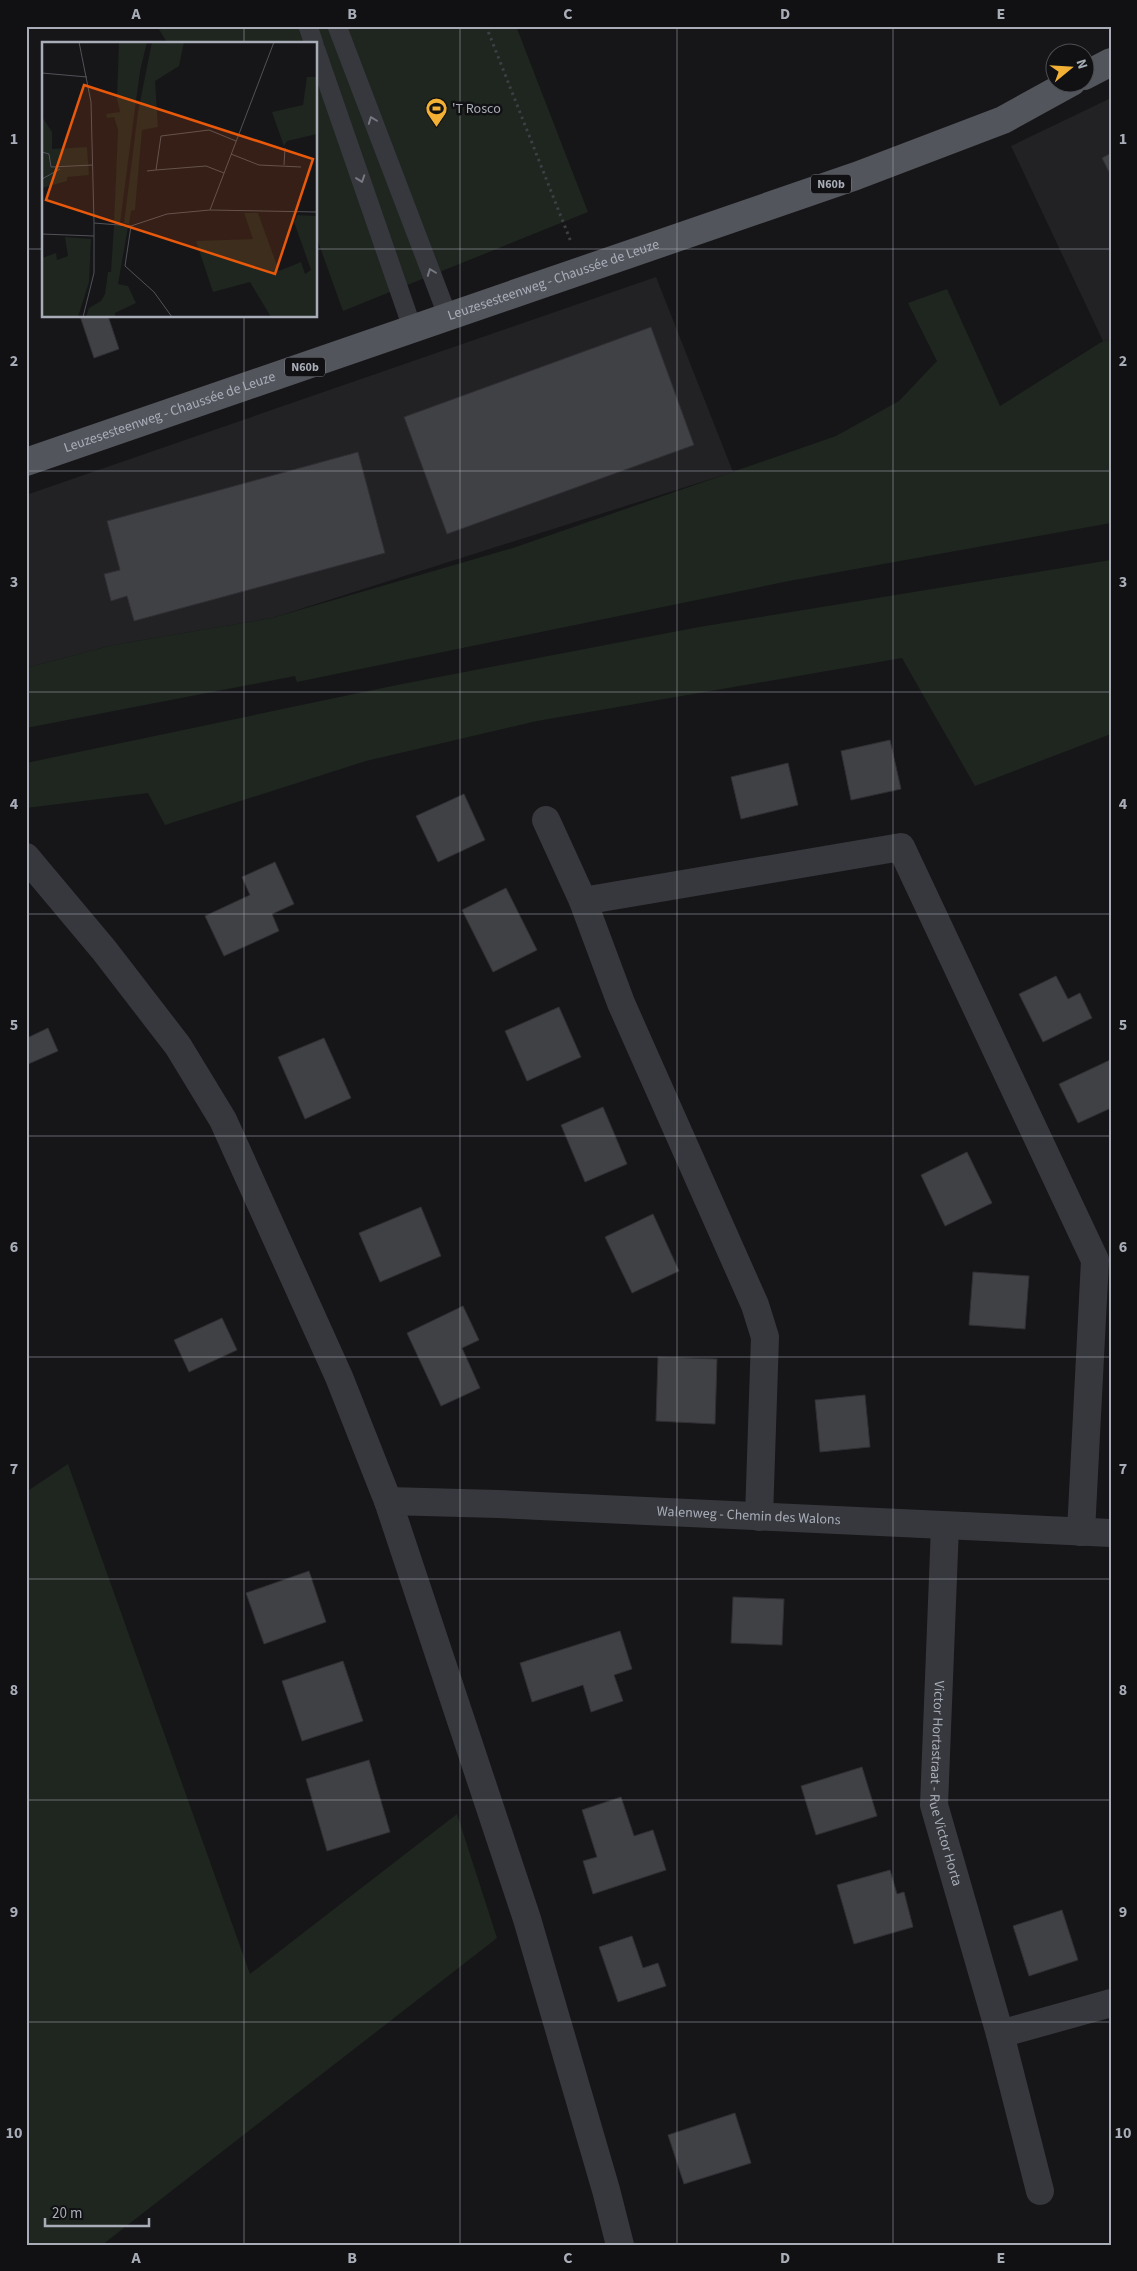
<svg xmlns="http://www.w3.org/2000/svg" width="1137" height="2271" viewBox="0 0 1137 2271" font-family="'Source Sans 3',sans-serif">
	<rect width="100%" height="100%" fill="#161618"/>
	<path fill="#222225" d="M1111,98V339L1103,341L1011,146Z
		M656,277L733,472L272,618L113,645L26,668V495Z"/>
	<path fill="#1e261f" d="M157,26H516L588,212L343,311L316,236V44H168Z
		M947,289L1000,406L1103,341L1111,339V523L789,581L297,682L295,676L26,728V668L113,645L272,618L513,548L836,436L899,401L937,361L908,303Z
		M1111,560V734L975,786L902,658L537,721L366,761L165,825L148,793L26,808V763L397,685L699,627Z
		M68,1464L250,1974L457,1814L497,1938L102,2245H26V1492Z"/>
	<path fill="#404145" stroke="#303034" d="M1111,153V176L1102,158Z
		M80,316H108L119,349L94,358Z
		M651,327L694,445L447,534L404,417Z
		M358,452L385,553L134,621L127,596L111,601L104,574L120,570L107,521Z
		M890,740L901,789L851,800L841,751Z
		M788,763L798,805L741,819L731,777Z
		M464,794L485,840L438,862L416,816Z
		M275,862L294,904L272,914L279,931L224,956L205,916L250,895L242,877Z
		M506,888L537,950L493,972L462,910Z
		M1056,976L1068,999L1080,993L1092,1018L1043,1042L1019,994Z
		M559,1007L581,1057L527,1081L505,1031Z
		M48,1028L58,1051L26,1065V1036L27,1038Z
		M324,1038L351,1098L305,1119L278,1057Z
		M1110,1060L1111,1108L1078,1123L1059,1084Z
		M603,1107L627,1164L585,1182L561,1125Z
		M967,1152L992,1203L945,1226L921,1175Z
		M421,1207L441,1256L380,1282L359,1233Z
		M653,1214L679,1271L632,1293L605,1237Z
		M973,1272L1029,1276L1025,1329L969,1325Z
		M463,1306L479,1340L462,1348L480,1388L441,1406L407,1333Z
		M222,1318L237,1350L189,1372L174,1340Z
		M658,1357L717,1359L715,1424L656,1421Z
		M865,1395L870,1447L820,1452L815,1400Z
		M309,1571L326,1622L264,1644L246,1593Z
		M733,1597L784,1599L782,1645L731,1643Z
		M620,1631L632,1669L614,1675L623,1701L591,1712L583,1685L532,1702L520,1663Z
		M343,1661L363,1721L302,1741L282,1681Z
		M369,1760L390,1832L327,1851L306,1779Z
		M862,1767L877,1816L816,1835L801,1786Z
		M621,1797L634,1836L653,1830L666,1870L593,1894L583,1861L597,1857L582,1810Z
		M890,1870L897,1894L904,1892L913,1927L854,1944L837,1885Z
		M1062,1910L1078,1960L1029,1976L1013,1926Z
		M632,1936L643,1968L658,1963L666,1986L618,2002L599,1947Z
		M735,2113L751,2163L684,2184L668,2135Z"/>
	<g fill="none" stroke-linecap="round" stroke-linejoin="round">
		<path stroke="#3d3f44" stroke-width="3" stroke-dasharray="2.5 4" stroke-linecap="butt" d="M486,26L571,242"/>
		<path stroke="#37383d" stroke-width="19" d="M308,26L314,44
			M337,26L448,317
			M316,50L413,330"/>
		<g stroke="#37383d" stroke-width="28">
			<path d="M546,820L583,901L901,847L1095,1260L1081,1532"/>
			<path d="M26,857L104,950L178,1046L223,1120L339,1377L388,1501L527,1919L606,2190L620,2245"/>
			<path d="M583,901L621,1003L755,1305L765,1337L759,1517"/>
			<path id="s1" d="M388,1501L498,1504L1111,1533"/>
			<path id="s2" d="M945,1526L934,1805L1000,2034L1040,2191"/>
			<path d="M1000,2034L1111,2003"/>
		</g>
		<g stroke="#53555c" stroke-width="28">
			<path d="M1084,76L1111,62"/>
			<path id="s3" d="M26,462L856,176L1003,120L1072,82"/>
		</g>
	</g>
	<defs><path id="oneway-chevron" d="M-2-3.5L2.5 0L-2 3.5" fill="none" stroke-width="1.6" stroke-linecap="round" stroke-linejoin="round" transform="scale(1.25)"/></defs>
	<g stroke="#757881">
		<use href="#oneway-chevron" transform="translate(372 120) rotate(-111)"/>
		<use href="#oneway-chevron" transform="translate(361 179) rotate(71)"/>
		<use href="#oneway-chevron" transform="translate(431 272) rotate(-111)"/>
	</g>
	<path fill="none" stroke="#a8adb8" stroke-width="1" stroke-opacity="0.55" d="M244,26V44M460,26V2245M677,26V2245M893,26V2245M26,249H44M316,249H1111M244,316V2245M26,471H1111M26,692H1111M26,914H1111M26,1136H1111M26,1357H1111M26,1579H1111M26,1800H1111M26,2022H1111"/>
	<defs>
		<symbol id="stadium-pin" viewBox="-11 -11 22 30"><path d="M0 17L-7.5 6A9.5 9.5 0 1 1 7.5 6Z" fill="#f2b134" stroke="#111113"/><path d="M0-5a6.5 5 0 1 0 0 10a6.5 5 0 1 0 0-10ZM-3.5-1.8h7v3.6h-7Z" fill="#111"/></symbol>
	</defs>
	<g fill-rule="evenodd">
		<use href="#stadium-pin" x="424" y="96" width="25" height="34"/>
	</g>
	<g text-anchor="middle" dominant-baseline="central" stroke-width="5" stroke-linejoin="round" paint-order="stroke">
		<g fill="#111113" stroke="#7b7e86" stroke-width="1">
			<rect x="811" y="174.5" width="40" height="19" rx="4"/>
			<rect x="285" y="357.5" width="40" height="19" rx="4"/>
		</g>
		<g font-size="12" font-weight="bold" fill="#a8adb8">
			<text x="831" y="184">N60b</text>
			<text x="305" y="367">N60b</text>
		</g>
		<g font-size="14" fill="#a8adb8" stroke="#111113" text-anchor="start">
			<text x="452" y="109">'T Rosco</text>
		</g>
		<g font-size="14" fill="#a8adb8" stroke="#111113">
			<text stroke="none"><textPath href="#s3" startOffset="558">Leuzesesteenweg - Chaussée de Leuze</textPath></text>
			<text stroke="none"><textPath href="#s3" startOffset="152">Leuzesesteenweg - Chaussée de Leuze</textPath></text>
			<text stroke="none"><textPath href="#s1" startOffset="361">Walenweg - Chemin des Walons</textPath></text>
			<text stroke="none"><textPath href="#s2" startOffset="259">Victor Hortastraat - Rue Victor Horta</textPath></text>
		</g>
	</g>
	<g transform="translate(42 42)">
		<rect width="275" height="275" fill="#161618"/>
		<path d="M77,0H105L98,29L78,181L72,180L76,88L72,75L65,76L64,72L78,70L75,57ZM110,0H142L137,24L113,39L116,85L100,88L93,168L89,169L87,182L82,181L96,70ZM265,35H275V92L245,99L242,104L230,70L261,63ZM0,75L10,90V107L45,105L47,133L25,135V139L0,146ZM202,171H216L237,229L259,220L263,232L269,228L251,177L254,178L255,173L275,174V275H229L208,240L171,250L154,199L211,197ZM72,183L86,185L76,242L86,244L94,261L73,271V275H44L47,266L59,259L63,252L66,230H69ZM23,195L49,197L47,240L36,275H0V216L14,211L15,218L26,214Z" fill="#1e261f"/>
		<path fill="none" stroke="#505258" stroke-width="1" d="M37,0L49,60L52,181V231L41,275M0,31L45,35M0,110L7,112L9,125L51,123M189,112L217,123L259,125M242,123L243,106M114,128L164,124L182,131M105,129L114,128L119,94L167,88L194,99M0,137L18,127M168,168L232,0M52,181L89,184L125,172L168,168L275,170M89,184L83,224L112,250L130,275M0,192L52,194"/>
		<path fill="#e8590c" fill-opacity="0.15" stroke="#e8590c" stroke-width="2.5" d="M42,43L271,117L233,232L4,158Z"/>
		<rect width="275" height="275" fill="none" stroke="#a8adb8" stroke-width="2.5"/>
	</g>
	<rect width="1137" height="2271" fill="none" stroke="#111113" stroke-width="55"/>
	<g transform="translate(1070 68) rotate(72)"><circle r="24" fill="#111113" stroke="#4d4f55"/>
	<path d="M0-4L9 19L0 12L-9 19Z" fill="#f2b134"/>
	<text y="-8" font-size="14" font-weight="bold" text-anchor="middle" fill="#a8adb8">N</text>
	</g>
	<path d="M45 2218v8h104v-8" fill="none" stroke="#a8adb8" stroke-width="2.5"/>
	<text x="52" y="2218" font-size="15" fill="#a8adb8" stroke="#111113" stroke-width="4" paint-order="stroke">20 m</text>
	<rect x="28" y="28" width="1082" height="2216" fill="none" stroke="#a8adb8" stroke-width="2"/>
	<g font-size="16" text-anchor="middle" font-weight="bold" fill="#a8adb8">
		<text x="136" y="19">A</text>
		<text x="352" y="19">B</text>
		<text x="568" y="19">C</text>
		<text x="785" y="19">D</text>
		<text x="1001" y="19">E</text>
		<text x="14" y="144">1</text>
		<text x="1123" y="144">1</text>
		<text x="14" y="366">2</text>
		<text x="1123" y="366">2</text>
		<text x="14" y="587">3</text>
		<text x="1123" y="587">3</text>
		<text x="14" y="809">4</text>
		<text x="1123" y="809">4</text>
		<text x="14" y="1030">5</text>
		<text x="1123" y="1030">5</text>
		<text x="14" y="1252">6</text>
		<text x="1123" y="1252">6</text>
		<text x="14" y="1474">7</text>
		<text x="1123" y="1474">7</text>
		<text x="14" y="1695">8</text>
		<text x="1123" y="1695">8</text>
		<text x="14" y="1917">9</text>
		<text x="1123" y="1917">9</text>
		<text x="14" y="2138">10</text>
		<text x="1123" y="2138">10</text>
		<text x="136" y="2263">A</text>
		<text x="352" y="2263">B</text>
		<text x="568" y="2263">C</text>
		<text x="785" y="2263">D</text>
		<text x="1001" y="2263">E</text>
	</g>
</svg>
